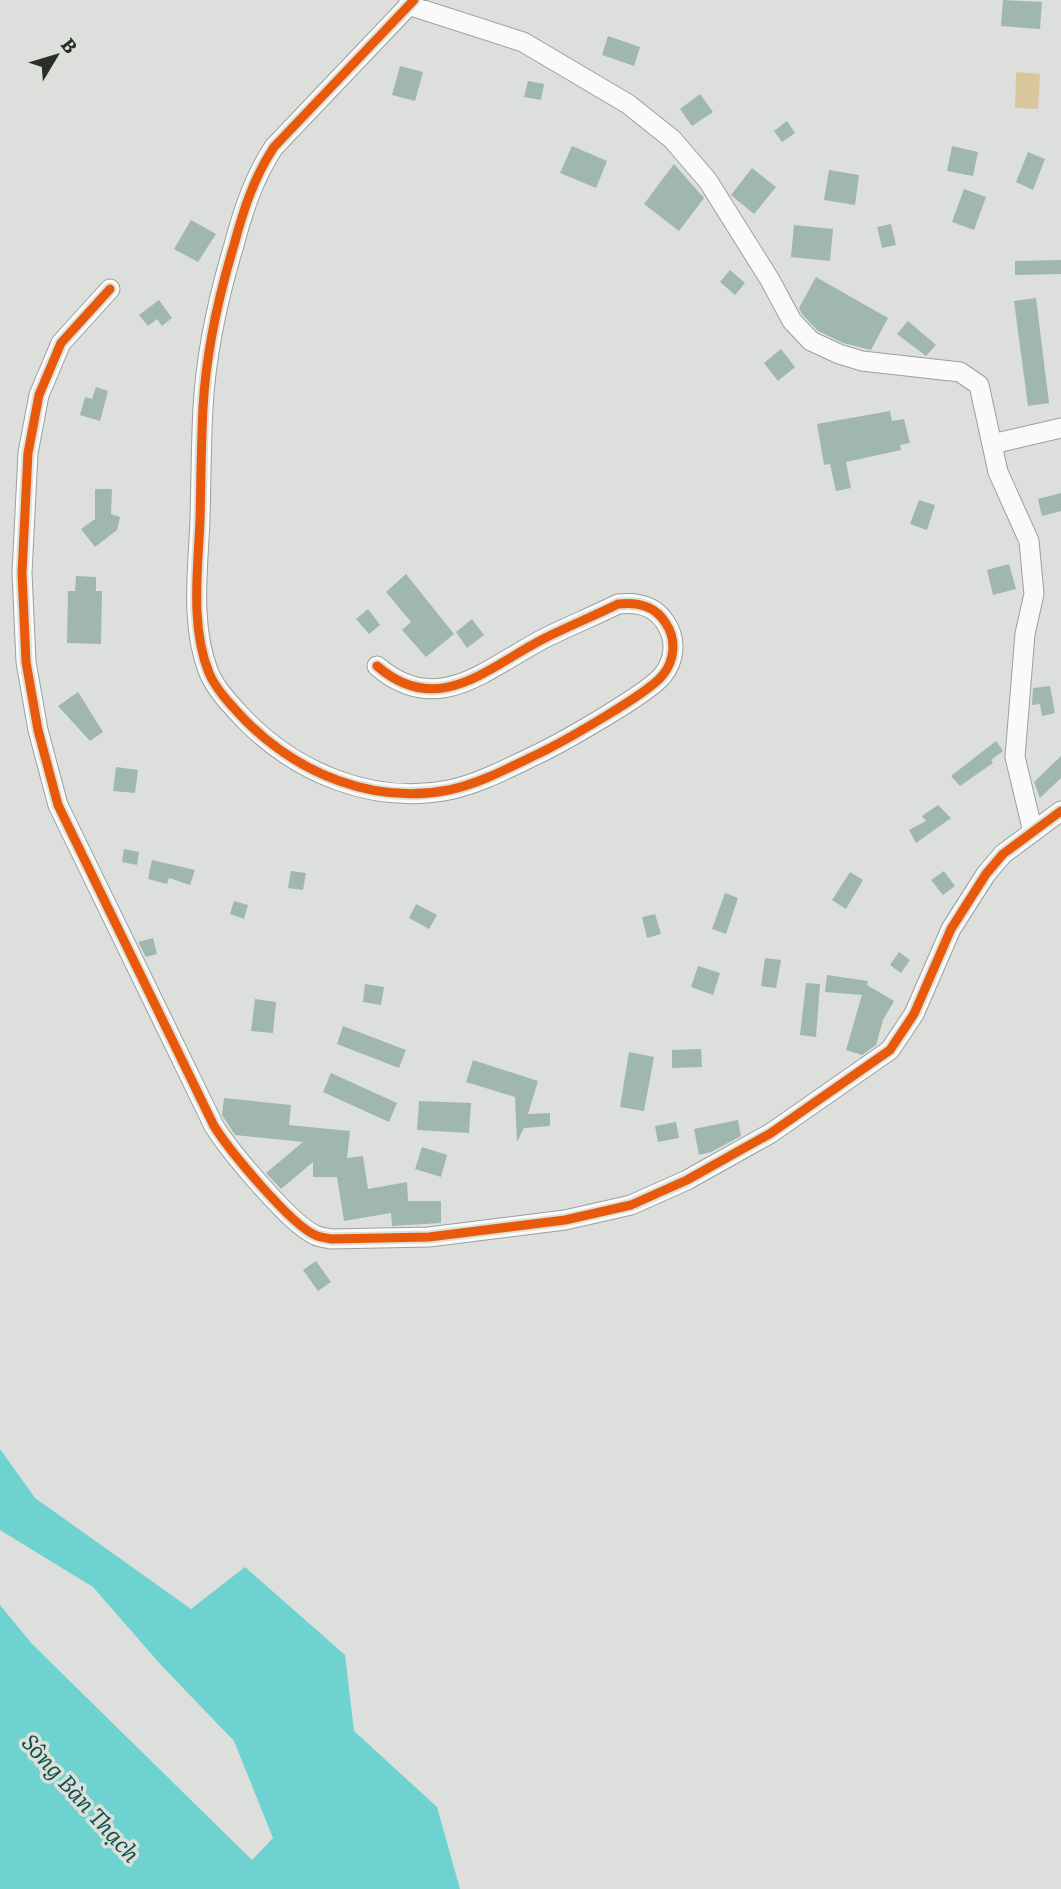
<svg xmlns="http://www.w3.org/2000/svg" width="1061" height="1889" viewBox="0 0 1061 1889" font-family="Literata,serif">
	<rect width="100%" height="100%" fill="#dcdfdb"/>
	<path fill="#dac69d" d="M1016,72L1040,74L1038,109L1015,108Z"/>
	<path fill="#6ed2d0" d="M0,1449L35,1498L191,1609L245,1567L345,1655L354,1731L437,1807L460,1889H0V1605L32,1644L252,1860L273,1838L234,1741L161,1665L93,1587L0,1530Z"/>
	<path fill="#a0b7ad" d="M1003,0L1042,2L1040,29L1001,26Z
		M608,36L640,47L634,66L602,55Z
		M400,66L423,72L415,101L392,95Z
		M528,81L544,84L541,100L524,97Z
		M700,94L713,112L692,126L680,109Z
		M787,121L795,133L782,142L774,131Z
		M572,146L607,161L596,188L560,173Z
		M952,146L978,152L973,176L947,171Z
		M1028,152L1045,159L1033,190L1016,182Z
		M674,164L704,198L679,231L644,204Z
		M752,168L776,187L754,214L731,195Z
		M829,170L859,175L855,205L824,200Z
		M964,189L986,197L974,230L952,222Z
		M191,220L216,234L198,262L174,249Z
		M891,224L896,245L882,248L877,227Z
		M794,225L833,229L830,261L791,257Z
		M1061,260V274L1015,275V261Z
		M730,270L745,283L735,295L720,282Z
		M816,277L888,318L871,350L843,343L818,331L802,314L799,308Z
		M1036,298L1049,403L1028,406L1014,301Z
		M159,300L172,318L162,326L157,319L148,326L139,315Z
		M908,321L936,345L926,356L897,334Z
		M781,349L795,367L778,381L764,363Z
		M96,387L108,391L100,421L80,415L85,397L92,399Z
		M890,411L892,421L904,419L910,443L900,445L901,450L846,462L851,488L836,491L830,464L824,465L817,424Z
		M95,489H112L111,514L120,517L117,530L95,547L81,529L95,519Z
		M1061,493V511L1042,516L1038,499Z
		M919,500L935,505L927,530L910,524Z
		M1009,564L1016,589L993,595L987,570Z
		M406,574L454,634L426,657L402,630L411,622L386,592Z
		M76,576L96,577V591H102L101,644L67,643L68,591H75Z
		M368,609L380,625L369,634L356,619Z
		M472,619L484,635L467,648L456,632Z
		M1050,686L1055,713L1042,716L1040,704L1032,705L1033,688Z
		M78,692L103,732L90,741L58,706Z
		M996,741L1003,751L991,760L993,763L960,786L951,776Z
		M1061,756V778L1040,798L1034,782Z
		M116,767L138,770L135,793L113,791Z
		M938,805L951,818L916,843L909,830L926,821L922,816Z
		M124,849L139,852L137,865L122,862Z
		M152,860L195,870L190,885L169,878L167,884L148,879Z
		M291,871L306,873L303,890L288,888Z
		M944,871L955,886L943,895L931,880Z
		M850,872L863,880L846,909L832,900Z
		M725,893L738,898L726,934L712,929Z
		M234,901L248,905L244,919L230,914Z
		M416,904L437,915L429,929L409,918Z
		M655,914L661,934L647,938L642,917Z
		M153,938L157,954L146,957L138,942Z
		M899,952L910,960L901,973L890,965Z
		M765,958L781,960L776,988L761,986Z
		M698,966L720,973L713,995L691,987Z
		M827,975L868,981L867,985L894,1001L883,1020L876,1045L862,1055L846,1050L862,995L825,992Z
		M806,983L820,984L816,1037L800,1035Z
		M365,984L384,987L381,1005L363,1002Z
		M255,999L276,1002L273,1033L251,1031Z
		M343,1026L406,1050L399,1068L337,1044Z
		M701,1049L702,1067L672,1068V1050Z
		M629,1052L654,1057L644,1111L620,1107Z
		M473,1060L538,1081L528,1114L550,1113V1126L524,1128L517,1142L515,1097L466,1082Z
		M331,1073L397,1103L389,1122L323,1092Z
		M224,1098L291,1105L289,1125L350,1131L347,1158L363,1156L368,1189L407,1182L408,1201H441V1223L392,1226L391,1213L344,1221L337,1177H313V1162L281,1189L266,1173L303,1142L235,1135L222,1115Z
		M419,1101L471,1103L469,1133L417,1130Z
		M738,1120L741,1136L711,1152L699,1155L694,1129Z
		M676,1122L679,1138L658,1142L655,1126Z
		M422,1147L447,1155L441,1177L415,1169Z
		M316,1261L331,1282L318,1291L303,1270Z"/>
	<g fill="none" stroke-linecap="round" stroke-linejoin="round">
		<defs>
			<path id="minor" d="M408,5L523,42L628,104L672,139L708,181L770,280L792,321L811,341L839,354L862,361L960,372L979,385L998,472L1029,541L1034,594L1025,634L1015,757L1033,832
				M110,289L61,343L39,395L28,453L22,573L26,662L38,730L58,805L214,1126C229,1150 290,1224 315,1235C319,1237 326,1238 331,1239L429,1237L565,1220L631,1205L687,1180L771,1133L890,1050L914,1014L951,929L986,874L1003,854L1061,811
				M992,444L1061,428
				M377,666C438,719 488,667 545,638C569,626 594,616 618,604C637,602 654,605 665,622C677,639 675,661 662,676C647,694 566,740 542,752C512,766 482,783 449,790C373,805 297,773 245,720C231,705 217,691 209,673C190,626 198,569 200,520C201,483 201,445 203,408C206,352 218,298 234,245C243,211 254,177 274,147L414,0"/>
		</defs>
		<use href="#minor" stroke="#9d9f9c" stroke-width="21"/>
		<use href="#minor" stroke="#fafafa" stroke-width="19"/>
		<defs>
			<path id="cycleway" d="M110,289L61,343L39,395L28,453L22,573L26,662L38,730L58,805L214,1126C229,1150 290,1224 315,1235C319,1237 326,1238 331,1239L429,1237L565,1220L631,1205L687,1180L771,1133L890,1050L914,1014L951,929L986,874L1003,854L1061,811
				M377,666C438,719 488,667 545,638C569,626 594,616 618,604C637,602 654,605 665,622C677,639 675,661 662,676C647,694 566,740 542,752C512,766 482,783 449,790C373,805 297,773 245,720C231,705 217,691 209,673C190,626 198,569 200,520C201,483 201,445 203,408C206,352 218,298 234,245C243,211 254,177 274,147L414,0"/>
		</defs>
		<use href="#cycleway" stroke="#dbe1d9" stroke-width="13"/>
		<use href="#cycleway" stroke="#e8590c" stroke-width="9"/>
	</g>
	<g text-anchor="middle" dominant-baseline="central" stroke-width="7" stroke-linejoin="round" paint-order="stroke">
		<g font-size="23" font-style="italic" fill="#175252" stroke="#dbe1d9">
			<text transform="translate(82 1797) rotate(48)">Sông Bàn Thạch</text>
		</g>
	</g>
	<g transform="translate(56 56) rotate(52)" stroke="#dbe1d9" stroke-width="5" paint-order="stroke">
	<path d="M0-5L12 26L0 18L-12 26Z" fill="#2c2e2c"/>
	<text y="-10" font-size="19" font-weight="bold" text-anchor="middle" fill="#2c2e2c">B</text>
	</g>
</svg>
